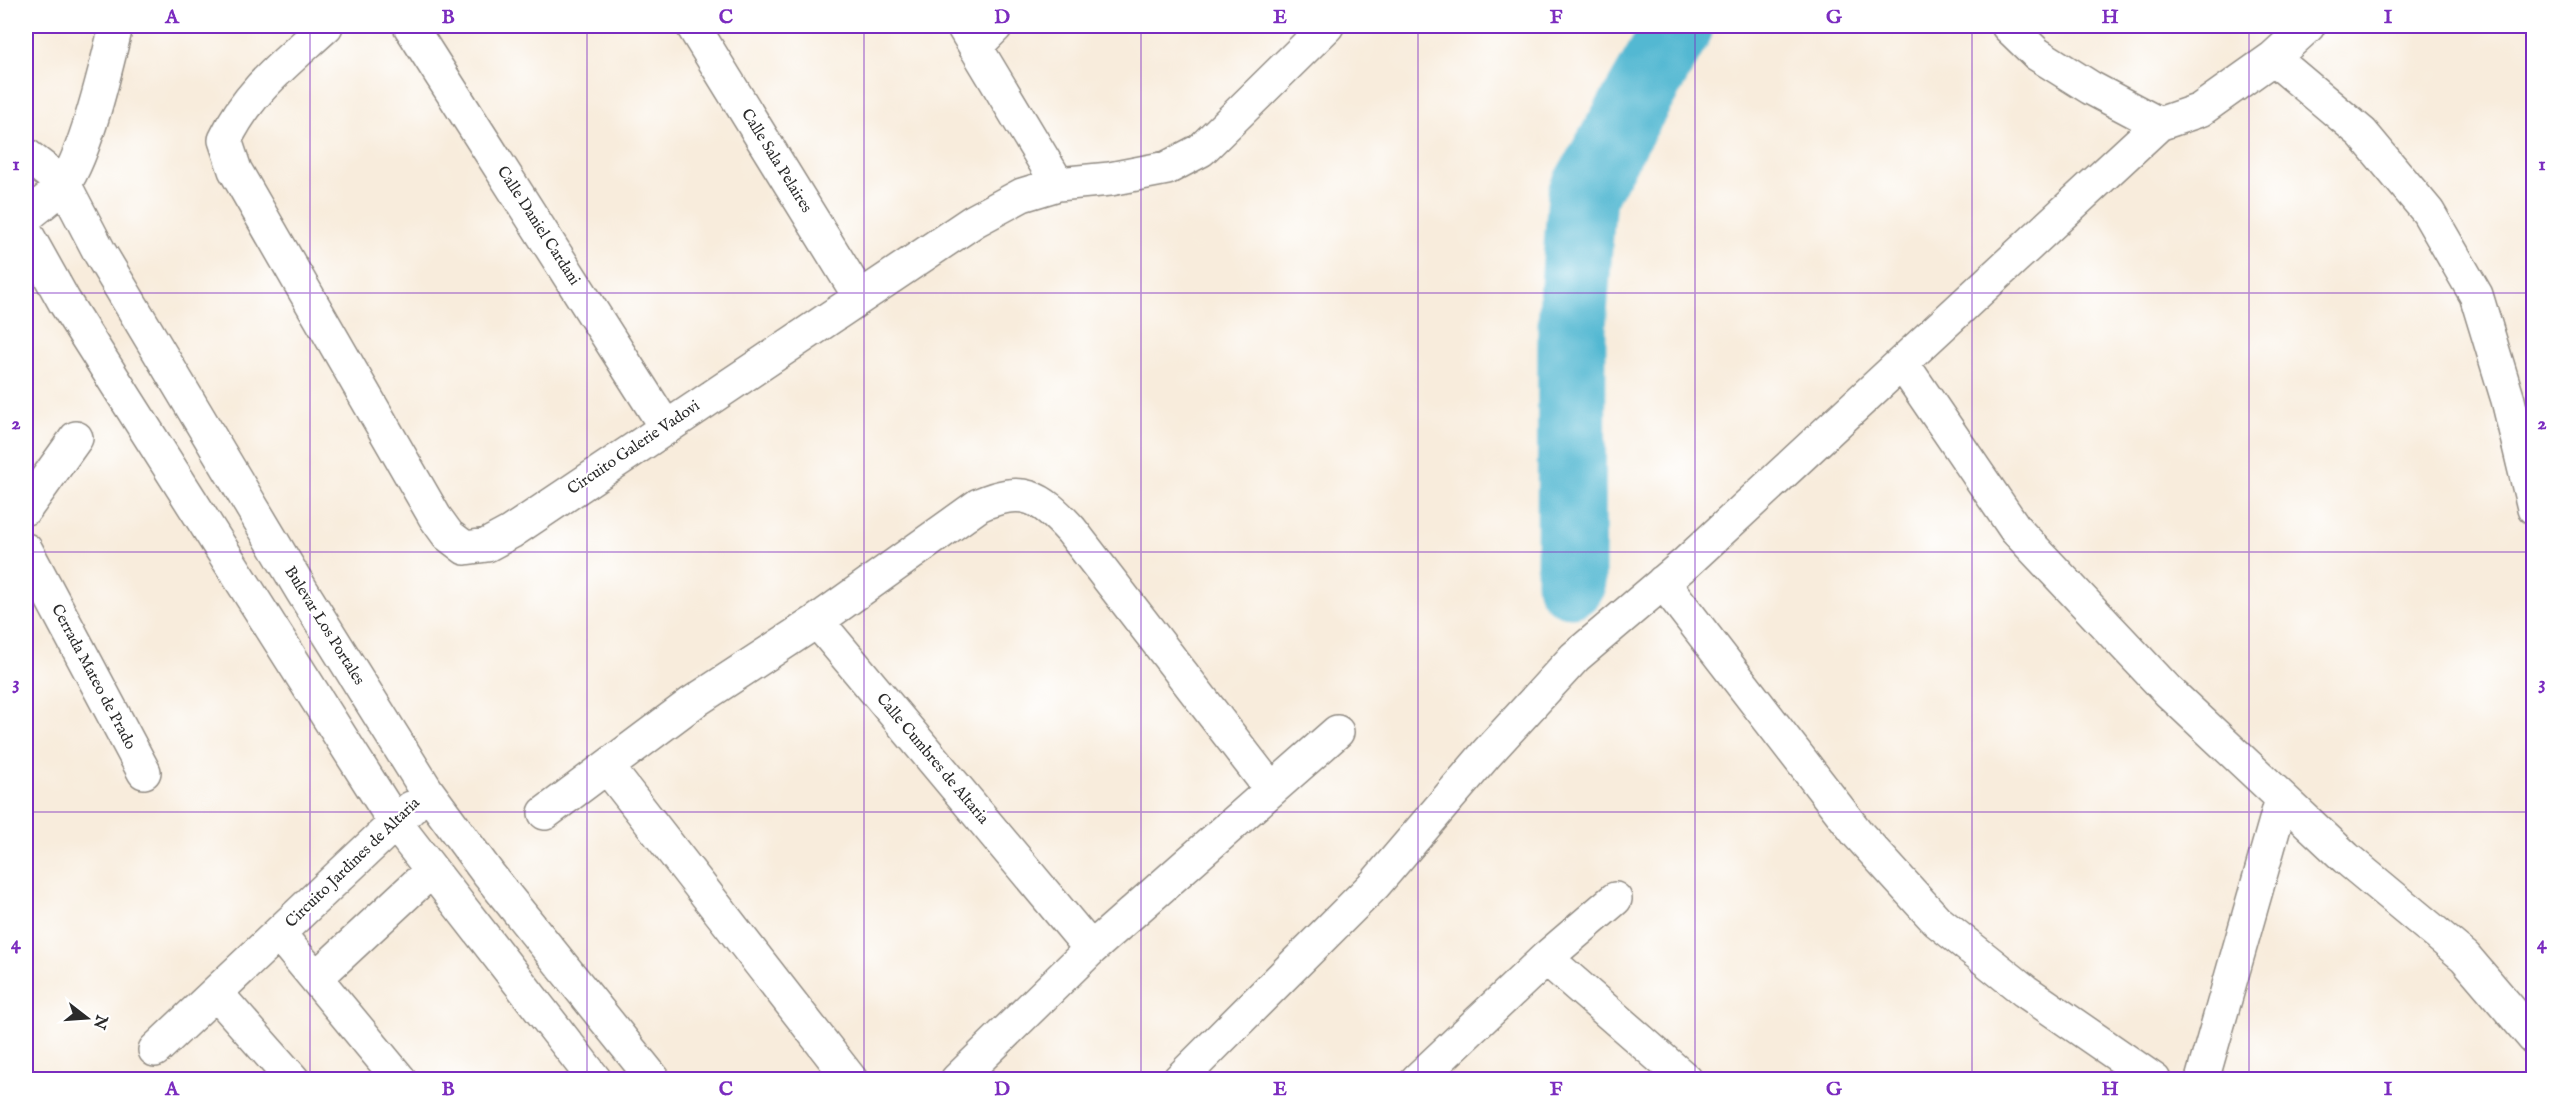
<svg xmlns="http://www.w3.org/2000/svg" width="2559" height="1105" viewBox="0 0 2559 1105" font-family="'IM FELL English',serif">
	<rect width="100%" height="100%" fill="#fff"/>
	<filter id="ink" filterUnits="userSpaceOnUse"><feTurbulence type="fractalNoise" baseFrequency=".0167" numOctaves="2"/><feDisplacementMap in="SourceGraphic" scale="12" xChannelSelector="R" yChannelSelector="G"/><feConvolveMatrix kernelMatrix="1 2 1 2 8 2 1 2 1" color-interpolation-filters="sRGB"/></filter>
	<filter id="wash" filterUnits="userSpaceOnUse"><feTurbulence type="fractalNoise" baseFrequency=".008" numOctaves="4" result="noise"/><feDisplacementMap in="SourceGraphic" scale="24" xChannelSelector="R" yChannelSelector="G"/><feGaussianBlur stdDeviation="1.35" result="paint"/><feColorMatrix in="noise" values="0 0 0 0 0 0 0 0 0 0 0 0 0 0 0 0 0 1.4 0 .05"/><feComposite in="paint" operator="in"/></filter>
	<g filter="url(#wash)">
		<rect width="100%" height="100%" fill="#f8ecdc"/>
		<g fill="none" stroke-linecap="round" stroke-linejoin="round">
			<path stroke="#53b8d2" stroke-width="69" d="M1571,583L1572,326L1582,195L1679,26"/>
		</g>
	</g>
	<g filter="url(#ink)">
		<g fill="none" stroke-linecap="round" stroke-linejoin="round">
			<defs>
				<path id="minor" d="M326,26C287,62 248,91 225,140L235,170L435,517L448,535L465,548L487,545L511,532L974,221L1022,195L1058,184L1110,179L1167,168L1201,150L1327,26
					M410,26L665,426
					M693,26L860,297
					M963,26L1058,184
					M2008,26L2037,54L2091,88L2159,124
					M975,47L996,26
					M2273,58L2362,133L2428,212L2476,295L2508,400L2534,508
					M26,155L64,184L100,253L302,591L427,791L489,875L654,1080
					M26,217C37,207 54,196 64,184C86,154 107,64 116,26
					M26,233L64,301L396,824L595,1080
					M1902,363L2016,530L2168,691L2346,858L2465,957L2534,1038
					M26,508L76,438
					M26,550L144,772
					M1663,582L1857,833L1937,921L2025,991L2154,1080
					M817,621L1091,949
					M608,768L851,1080
					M545,813L692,703L817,621L979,505C1023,486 1040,496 1071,530L1271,789
					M279,934L400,1080
					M1546,958L1686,1080
					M317,977L431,871
					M216,993L293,1080
					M155,1050L411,808
					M957,1080L1091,949L1337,732
					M1179,1080L1375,884L1487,753L1575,657L1686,563L2159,124L2200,110L2273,58L2308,26
					M1417,1080L1546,958L1615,899
					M2202,1080L2282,799"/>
			</defs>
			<use href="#minor" stroke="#928c84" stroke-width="36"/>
			<use href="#minor" stroke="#fff" stroke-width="33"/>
		</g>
	</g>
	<path fill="none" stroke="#7b2cbf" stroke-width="1.5" stroke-opacity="0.55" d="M310,26V1080M587,26V1080M864,26V1080M1141,26V1080M1418,26V1080M1695,26V1080M1972,26V1080M2249,26V1080M26,293H2534M26,552H2534M26,812H2534"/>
	<g text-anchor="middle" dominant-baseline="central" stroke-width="4.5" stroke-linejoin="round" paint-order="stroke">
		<g font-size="16" fill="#2b2b2b" stroke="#fff">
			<text transform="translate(776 161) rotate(58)">Calle Sala Pelaires</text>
			<text transform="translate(538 226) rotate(57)">Calle Daniel Cardani</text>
			<text transform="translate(634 448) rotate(-34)">Circuito Galerie Vadovi</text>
			<text transform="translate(324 626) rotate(58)">Bulevar Los Portales</text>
			<text transform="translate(93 677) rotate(62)">Cerrada Mateo de Prado</text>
			<text transform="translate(932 759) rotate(50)">Calle Cumbres de Altaria</text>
			<text transform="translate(353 863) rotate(-44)">Circuito Jardines de Altaria</text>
		</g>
	</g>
	<rect width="2559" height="1105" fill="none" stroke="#fff" stroke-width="66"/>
	<g transform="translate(87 1018) rotate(107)" stroke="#ffffff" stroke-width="4.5" paint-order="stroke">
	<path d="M0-4.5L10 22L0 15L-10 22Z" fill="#2b2b2b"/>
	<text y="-9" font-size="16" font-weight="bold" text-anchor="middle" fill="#2b2b2b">N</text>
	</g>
	<rect x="33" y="33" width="2493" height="1039" fill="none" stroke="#7b2cbf" stroke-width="2"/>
	<g font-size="20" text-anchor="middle" font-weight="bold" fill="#7b2cbf">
		<text x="172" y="23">A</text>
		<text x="448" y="23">B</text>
		<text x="726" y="23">C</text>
		<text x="1002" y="23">D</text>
		<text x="1280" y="23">E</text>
		<text x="1556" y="23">F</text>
		<text x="1834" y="23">G</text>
		<text x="2110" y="23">H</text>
		<text x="2388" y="23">I</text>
		<text x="16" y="170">1</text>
		<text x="2542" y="170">1</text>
		<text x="16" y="429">2</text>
		<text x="2542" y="429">2</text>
		<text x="16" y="689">3</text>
		<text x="2542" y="689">3</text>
		<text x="16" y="949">4</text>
		<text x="2542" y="949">4</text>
		<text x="172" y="1095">A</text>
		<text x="448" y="1095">B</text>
		<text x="726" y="1095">C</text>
		<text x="1002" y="1095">D</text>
		<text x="1280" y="1095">E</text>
		<text x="1556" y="1095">F</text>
		<text x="1834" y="1095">G</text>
		<text x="2110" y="1095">H</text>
		<text x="2388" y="1095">I</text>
	</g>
</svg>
